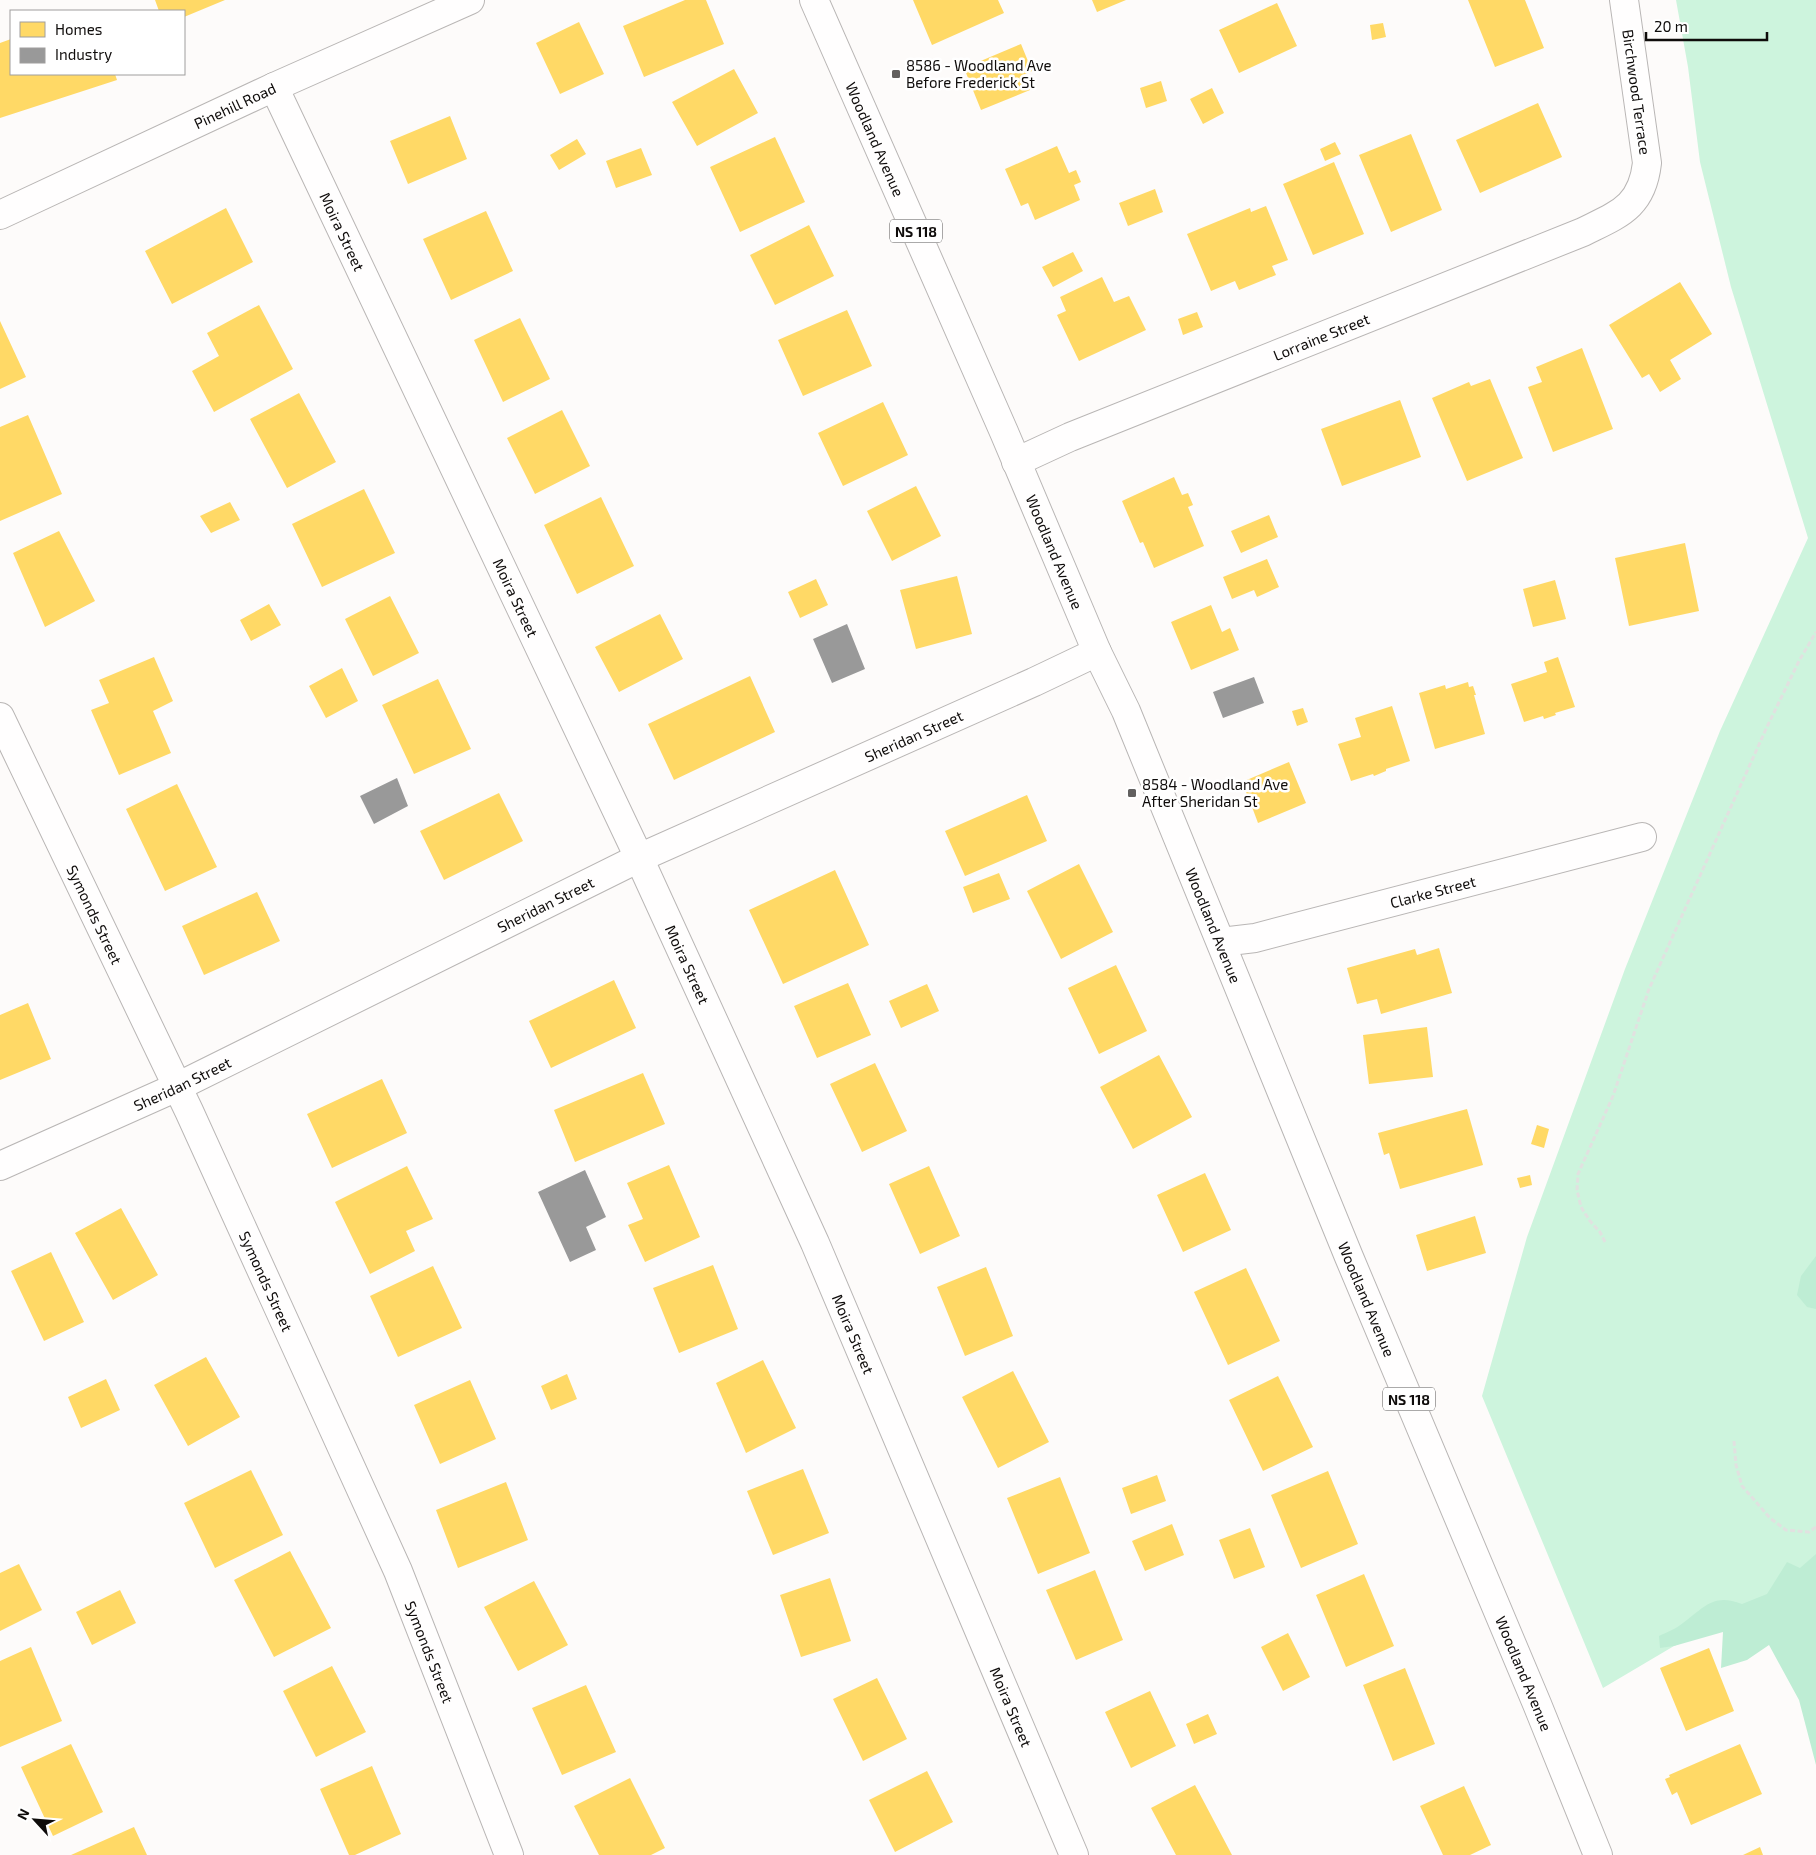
<svg xmlns="http://www.w3.org/2000/svg" width="1816" height="1855" viewBox="0 0 1816 1855" font-family="'Exo 2',sans-serif">
	<rect width="100%" height="100%" fill="#fdfbfa"/>
	<path fill="#cdf4dd" d="M1676,0H1816V1588L1674,1646L1603,1688L1482,1396L1527,1237L1625,969L1720,731L1808,538L1731,287L1700,162L1688,67Z"/>
	<path fill="#beedd4" d="M1816,1256V1309L1807,1307L1797,1295L1801,1276Z
		M1816,1554V1765L1799,1700L1769,1645L1747,1660L1721,1668L1723,1632L1674,1646L1660,1648L1659,1636C1667,1632 1676,1629 1683,1623C1705,1607 1713,1593 1742,1604L1767,1594L1787,1562L1800,1568Z"/>
	<path fill="#ffd966" d="M155,0H225L184,17V11H159Z
		M685,0H706L724,44L644,77L623,26Z
		M913,0H998L1004,13L932,45Z
		M1092,0H1126L1097,12Z
		M1468,0H1525L1544,48L1495,67Z
		M1277,3L1297,46L1239,73L1219,30Z
		M579,22L604,74L560,94L536,43Z
		M1383,23L1386,37L1372,40L1370,25Z
		M11,39V74H115L117,80L0,118V43Z
		M1021,44L1032,71L1023,75L1030,90L981,110L964,68Z
		M734,69L758,113L697,146L672,102Z
		M1161,81L1167,101L1146,108L1140,88Z
		M1212,88L1224,113L1203,124L1190,99Z
		M1538,103L1562,157L1480,193L1456,140Z
		M450,116L467,159L408,184L390,141Z
		M1411,134L1442,210L1391,232L1359,155Z
		M775,137L805,202L740,232L710,167Z
		M577,139L586,154L559,170L550,155Z
		M1335,142L1341,154L1325,161L1320,149Z
		M1057,146L1069,173L1076,170L1081,182L1074,185L1080,200L1035,220L1028,203L1021,206L1005,169Z
		M641,148L652,175L616,188L606,161Z
		M1334,162L1364,234L1313,255L1283,184Z
		M1155,189L1163,212L1128,226L1119,203Z
		M1266,206L1288,260L1272,266L1276,275L1239,290L1235,281L1211,291L1187,234L1250,208L1251,212Z
		M226,208L253,262L172,304L145,251Z
		M486,211L513,271L451,300L423,239Z
		M809,225L834,276L775,305L750,255Z
		M1073,252L1083,271L1053,287L1042,267Z
		M1102,277L1114,302L1129,296L1146,330L1079,361L1057,315L1066,311L1060,297Z
		M1680,282L1712,334L1670,360L1681,379L1660,392L1649,374L1642,378L1609,325Z
		M259,305L293,369L214,412L192,371L219,356L207,333Z
		M847,310L872,366L803,396L778,340Z
		M1197,312L1203,327L1183,335L1178,319Z
		M520,318L550,379L503,402L474,340Z
		M0,321L26,377L0,389Z
		M1582,348L1613,429L1553,452L1528,387L1542,382L1536,367Z
		M1490,379L1523,458L1467,481L1432,398L1469,382L1471,386Z
		M299,393L336,462L287,488L250,419Z
		M1400,400L1421,457L1342,486L1321,429Z
		M883,402L908,455L843,486L818,433Z
		M562,410L590,466L535,494L507,438Z
		M28,415L62,494L0,521V427Z
		M1174,477L1182,495L1188,493L1193,505L1188,507L1204,546L1154,568L1143,542L1140,543L1122,501Z
		M916,486L941,536L892,561L867,511Z
		M364,489L395,553L322,587L292,524Z
		M601,497L634,566L577,594L544,525Z
		M230,502L240,520L211,533L200,516Z
		M1269,515L1278,537L1241,553L1231,531Z
		M59,531L95,601L45,627L13,553Z
		M1685,543L1699,611L1629,626L1615,558Z
		M1267,559L1279,587L1257,597L1254,590L1232,599L1223,577Z
		M957,576L972,634L916,649L900,590Z
		M816,579L828,605L800,618L788,592Z
		M1555,580L1566,619L1533,627L1523,589Z
		M390,596L419,653L373,676L345,619Z
		M269,604L281,625L251,641L240,620Z
		M1211,605L1222,632L1230,628L1239,650L1191,670L1171,622Z
		M660,614L683,659L619,692L595,647Z
		M154,657L173,701L153,711L171,753L119,775L91,710L109,703L99,680Z
		M1558,657L1575,707L1555,713L1556,715L1544,719L1543,716L1524,722L1511,684L1547,672L1544,662Z
		M342,668L358,701L326,718L309,686Z
		M750,676L775,732L674,780L648,724Z
		M438,679L471,749L414,774L382,705Z
		M1468,682L1469,687L1473,686L1476,695H1474L1485,734L1435,749L1419,693L1445,685L1446,689Z
		M1392,706L1410,761L1386,769V771L1374,776L1373,774L1351,781L1338,744L1361,737L1355,718Z
		M1303,708L1308,722L1297,726L1292,711Z
		M1289,762L1306,803L1258,823L1252,807L1247,809L1242,797L1247,795L1242,782Z
		M177,784L217,867L165,891L126,809Z
		M499,793L523,841L444,880L420,831Z
		M1027,795L1047,841L965,876L945,831Z
		M1079,864L1113,932L1061,959L1027,891Z
		M835,870L869,945L783,984L749,910Z
		M999,873L1010,899L973,913L963,887Z
		M257,892L280,941L204,975L182,926Z
		M1439,948L1452,993L1381,1014L1377,999L1357,1004L1347,968L1415,949L1417,955Z
		M1116,965L1147,1031L1099,1054L1068,988Z
		M614,980L636,1028L551,1068L529,1021Z
		M848,983L871,1035L817,1058L794,1006Z
		M927,984L939,1011L901,1028L889,1001Z
		M28,1003L51,1059L0,1080V1015Z
		M1427,1027L1433,1077L1369,1084L1363,1035Z
		M1159,1055L1192,1117L1133,1149L1100,1087Z
		M875,1063L907,1131L862,1152L830,1084Z
		M643,1073L665,1124L575,1162L554,1110Z
		M382,1079L407,1133L332,1168L307,1114Z
		M1467,1109L1483,1165L1400,1189L1389,1153L1384,1155L1378,1133Z
		M1537,1125L1549,1129L1544,1148L1531,1144Z
		M669,1165L700,1237L645,1262L628,1225L643,1219L627,1183Z
		M407,1166L433,1219L406,1231L415,1251L370,1274L335,1202Z
		M929,1166L960,1236L920,1254L889,1184Z
		M1205,1173L1231,1230L1183,1252L1157,1195Z
		M1530,1175L1532,1185L1520,1188L1517,1178Z
		M121,1208L158,1275L113,1300L75,1233Z
		M1475,1216L1486,1253L1427,1271L1416,1235Z
		M51,1252L84,1322L44,1341L11,1271Z
		M713,1265L738,1329L679,1353L653,1288Z
		M433,1266L462,1328L398,1357L370,1296Z
		M986,1267L1013,1336L965,1356L937,1287Z
		M1246,1268L1280,1341L1228,1365L1194,1292Z
		M206,1357L240,1417L188,1446L154,1385Z
		M763,1360L796,1428L746,1453L716,1383Z
		M1013,1371L1049,1442L998,1468L962,1397Z
		M567,1374L577,1399L551,1410L541,1386Z
		M1278,1376L1313,1447L1263,1471L1229,1400Z
		M106,1379L120,1410L81,1428L68,1397Z
		M470,1380L496,1439L440,1464L414,1405Z
		M803,1469L829,1533L773,1555L747,1491Z
		M251,1470L283,1535L215,1568L184,1503Z
		M1328,1471L1358,1544L1301,1568L1271,1495Z
		M1157,1475L1166,1501L1131,1514L1122,1488Z
		M1060,1477L1090,1553L1038,1574L1007,1498Z
		M506,1482L528,1540L458,1568L436,1510Z
		M1172,1524L1184,1555L1145,1571L1132,1541Z
		M1250,1528L1265,1567L1234,1579L1219,1540Z
		M290,1551L331,1628L274,1657L234,1580Z
		M19,1564L42,1610L0,1631V1573Z
		M1095,1570L1123,1640L1076,1660L1046,1590Z
		M1364,1574L1394,1646L1346,1667L1316,1595Z
		M830,1578L851,1641L801,1657L780,1595Z
		M534,1581L568,1645L518,1671L484,1607Z
		M120,1590L136,1623L92,1645L76,1612Z
		M1288,1633L1310,1677L1283,1691L1261,1647Z
		M31,1647L62,1721L0,1747V1661Z
		M1709,1648L1734,1711L1686,1731L1660,1668Z
		M332,1666L366,1732L316,1757L283,1691Z
		M1405,1668L1435,1744L1393,1761L1363,1685Z
		M877,1678L907,1739L863,1761L833,1699Z
		M586,1685L616,1752L562,1775L532,1708Z
		M1150,1691L1176,1746L1131,1768L1105,1712Z
		M1208,1714L1217,1734L1194,1744L1186,1724Z
		M71,1744L103,1812L53,1836L21,1767Z
		M1740,1744L1762,1794L1691,1825L1677,1792L1672,1795L1665,1779L1670,1777L1669,1775Z
		M372,1766L401,1834L355,1855H349L320,1789Z
		M927,1771L953,1822L895,1852L869,1800Z
		M630,1778L665,1848L651,1855H599L574,1806Z
		M1195,1785L1232,1855H1176L1151,1808Z
		M1464,1786L1491,1845L1470,1855H1443L1420,1806Z
		M134,1827L147,1855H71Z
		M1760,1847L1763,1855H1743Z"/>
	<path fill="#999" d="M847,624L865,669L832,683L813,639Z
		M1254,677L1264,703L1223,718L1213,692Z
		M397,778L408,806L374,824L360,796Z
		M585,1170L606,1217L586,1227L596,1250L570,1262L538,1192Z"/>
	<g fill="none" stroke-linecap="round" stroke-linejoin="round">
		<defs>
			<g id="street">
				<path id="s1" d="M274,87L634,847L815,1243L1074,1855"/>
				<path id="s2" d="M0,215L274,87L470,0"/>
				<path id="s3" d="M1016,462L1070,437L1583,232C1619,214 1642,207 1647,163L1624,0"/>
				<path id="s4" d="M0,717L189,1111L398,1571L509,1855"/>
				<path id="s5" d="M1221,942L1255,938L1642,837"/>
				<path id="s6" d="M0,1166L177,1087L639,858L1034,682L1097,652"/>
			</g>
			<g id="primary">
				<path id="s7" d="M814,0L1004,432L1097,652L1126,711L1349,1257L1537,1704L1598,1855"/>
			</g>
		</defs>
		<use href="#street" stroke="#b9b6b5" stroke-width="30"/>
		<use href="#primary" stroke="#b9b6b5" stroke-width="30"/>
		<path stroke="#e1e1e0" stroke-width="3" stroke-dasharray="5 2.5" stroke-linecap="butt" d="M1605,1242L1600,1232L1590,1221L1581,1207L1577,1190L1578,1174L1613,1096L1649,989L1766,729L1799,661L1816,632
			M1734,1441L1736,1465L1742,1486L1770,1518L1786,1530L1809,1532L1816,1527"/>
		<use href="#street" stroke="#fffefe" stroke-width="28"/>
		<use href="#primary" stroke="#fffefe" stroke-width="28"/>
	</g>
	<g fill="#62605f" stroke="#fff" stroke-width="2">
		<rect x="891" y="69" width="10" height="10" rx="2.5"/>
		<rect x="1127" y="788" width="10" height="10" rx="2.5"/>
	</g>
	<g text-anchor="middle" dominant-baseline="central" stroke-width="5" stroke-linejoin="round" paint-order="stroke">
		<g fill="#fff" stroke="#575554" stroke-width="1">
			<rect x="890" y="219.5" width="52" height="23" rx="4"/>
			<rect x="1383" y="1387.5" width="52" height="23" rx="4"/>
		</g>
		<g font-size="14" font-weight="bold" fill="#0f0c0b">
			<text x="916" y="231">NS 118</text>
			<text x="1409" y="1399">NS 118</text>
		</g>
		<g font-size="15" fill="#0f0c0b" stroke="#fff" text-anchor="start">
			<text x="906" y="65">8586 - Woodland Ave<tspan x="906" dy="17">Before Frederick St</tspan></text>
			<text x="1142" y="784">8584 - Woodland Ave<tspan x="1142" dy="17">After Sheridan St</tspan></text>
		</g>
		<g font-size="15" fill="#0f0c0b" stroke="#fff">
			<text transform="translate(1637 92) rotate(82)">Birchwood Terrace</text>
			<text stroke="none"><textPath href="#s2" startOffset="259">Pinehill Road</textPath></text>
			<text stroke="none"><textPath href="#s7" startOffset="152">Woodland Avenue</textPath></text>
			<text stroke="none"><textPath href="#s1" startOffset="160">Moira Street</textPath></text>
			<text stroke="none"><textPath href="#s3" startOffset="330">Lorraine Street</textPath></text>
			<text stroke="none"><textPath href="#s7" startOffset="602">Woodland Avenue</textPath></text>
			<text stroke="none"><textPath href="#s1" startOffset="565">Moira Street</textPath></text>
			<text stroke="none"><textPath href="#s6" startOffset="1010">Sheridan Street</textPath></text>
			<text stroke="none"><textPath href="#s5" startOffset="218">Clarke Street</textPath></text>
			<text stroke="none"><textPath href="#s6" startOffset="605">Sheridan Street</textPath></text>
			<text stroke="none"><textPath href="#s4" startOffset="219">Symonds Street</textPath></text>
			<text stroke="none"><textPath href="#s7" startOffset="1008">Woodland Avenue</textPath></text>
			<text stroke="none"><textPath href="#s1" startOffset="970">Moira Street</textPath></text>
			<text stroke="none"><textPath href="#s6" startOffset="200">Sheridan Street</textPath></text>
			<text stroke="none"><textPath href="#s4" startOffset="624">Symonds Street</textPath></text>
			<text stroke="none"><textPath href="#s7" startOffset="1412">Woodland Avenue</textPath></text>
			<text stroke="none"><textPath href="#s1" startOffset="1375">Moira Street</textPath></text>
			<text stroke="none"><textPath href="#s4" startOffset="1029">Symonds Street</textPath></text>
			<text stroke="none"><textPath href="#s7" startOffset="1818">Woodland Avenue</textPath></text>
			<text stroke="none"><textPath href="#s1" startOffset="1780">Moira Street</textPath></text>
		</g>
	</g>
	<rect x="10" y="10" width="175" height="65" fill="#ffffff" stroke="#9f9e9d"/>
	<rect x="20" y="22" width="25" height="15" fill="#ffd966" stroke="#9f9e9d"/>
	<text x="55" y="35" font-size="15" fill="#0f0c0b">Homes</text>
	<rect x="20" y="48" width="25" height="15" fill="#999999" stroke="#9f9e9d"/>
	<text x="55" y="60" font-size="15" fill="#0f0c0b">Industry</text>
	<g transform="translate(35 1820) rotate(296)" stroke="#ffffff" stroke-width="4" paint-order="stroke">
	<path d="M0-4L9 19L0 12L-9 19Z" fill="#0f0c0b"/>
	<text y="-8" font-size="14" font-weight="bold" text-anchor="middle" fill="#0f0c0b">N</text>
	</g>
	<path d="M1646 32v8h121v-8" fill="none" stroke="#0f0c0b" stroke-width="2.5"/>
	<text x="1654" y="32" font-size="15" fill="#0f0c0b" stroke="#ffffff" stroke-width="4" paint-order="stroke">20 m</text>
</svg>
